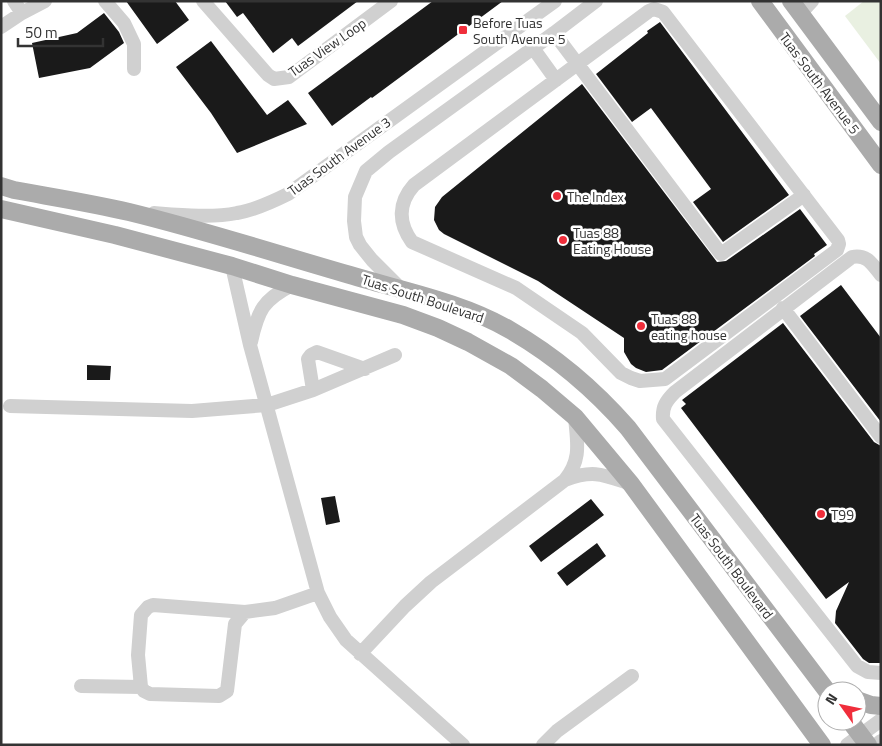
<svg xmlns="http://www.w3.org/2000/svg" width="882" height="746" viewBox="0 0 882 746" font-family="'Titillium Web',sans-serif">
	<rect width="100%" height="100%" fill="#fff"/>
	<path fill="#e9f0e1" d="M864,1H881V64L845,16Z"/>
	<path fill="#1a1a1a" d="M126,1H175L189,20L157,44Z
		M225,1H358L298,46L292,38L273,53L243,13L237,17Z
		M433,1H503L372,98L371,97L332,126L308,93Z
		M104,13L119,32L124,43L90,68L39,78L32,43L77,33Z
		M660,22L789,195L723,242L693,202L711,189L651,108L632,122L596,74L648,33L647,31Z
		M211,41L267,115L288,100L307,124L237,153L211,113L176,67Z
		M582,84L717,262L726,261L800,209L827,245L814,254L815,256L662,370L646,372L636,368L631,364L624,352V338L538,281L444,234L439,230L434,220L435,207L442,197Z
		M841,285L881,338V422L800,316Z
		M783,323L874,442L881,446V663H869L863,659L835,623L836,611L849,582L826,599L681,408L686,404L682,400Z
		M87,365L111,366L110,380H87Z
		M335,496L340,522L326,525L321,498Z
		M591,499L604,515L541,562L529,546Z
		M597,543L606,556L567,586L557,573Z"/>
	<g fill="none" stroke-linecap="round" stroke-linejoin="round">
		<path stroke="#d0d0d0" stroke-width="14" d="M14,1L22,13
			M105,1L124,23L134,44V69
			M203,1L268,75L274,79L289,77L391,1
			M654,9L663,12L838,240L839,244L837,250L665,379L640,381L631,378L621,373L582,333L516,288L412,242C398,223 398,203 414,185L649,11Z
			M800,14L812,1
			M1,27L22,13L45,1
			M554,33L721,254L804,195
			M533,48L556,80
			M154,213C180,215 212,218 237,213C255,210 272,202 288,194L555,1
			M232,266L250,345L318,593L330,617L346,640L463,745
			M881,275C872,264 867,254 852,257L675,392C666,401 662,407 663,419L857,666L868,672L881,673
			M401,289L372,260L360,245L356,237L354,221L355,197L366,171L389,152L554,33L596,1
			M783,308L881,437
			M251,342C258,310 263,300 292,285
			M313,390L308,359L311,355L317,352L365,369
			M10,406L192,411L267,405L313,390L395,355
			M565,480C582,459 577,442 575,417
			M245,612L235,624L227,691L219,696L150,694L144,691L141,687L138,655L141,615L148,607L153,605L245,612L275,608L318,593
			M360,654L405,606L431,582L565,480C594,469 604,475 631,484
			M81,686L141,687
			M543,745L557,731L632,676
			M847,745L881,720
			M876,745L881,741"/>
		<path stroke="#ababab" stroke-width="18" d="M760,1L881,165
			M791,1L881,122
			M1,186L14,190C52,197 91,203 129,212C203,230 277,254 350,275C403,291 462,302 510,330C555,356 594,389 628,428L827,691
			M1,209L115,235L232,266L292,285L403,315L438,328L468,342L511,366L542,389L575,417L631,484L822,745
			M857,700L871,705L881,706
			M850,721L868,745"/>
	</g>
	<g fill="#f02e3b" stroke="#fff" stroke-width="2">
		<rect x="458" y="25" width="10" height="10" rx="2.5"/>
		<circle cx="557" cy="196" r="5"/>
		<circle cx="563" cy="240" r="5"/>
		<circle cx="641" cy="326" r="5"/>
		<circle cx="821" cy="514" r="5"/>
	</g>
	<g text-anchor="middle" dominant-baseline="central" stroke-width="5" stroke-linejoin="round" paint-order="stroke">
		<g font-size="14" fill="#333" stroke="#fff" text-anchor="start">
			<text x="473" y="22">Before Tuas<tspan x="473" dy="16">South Avenue 5</tspan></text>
			<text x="567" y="196">The Index</text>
			<text x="573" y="232">Tuas 88<tspan x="573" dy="16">Eating House</tspan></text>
			<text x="651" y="318">Tuas 88<tspan x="651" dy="16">eating house</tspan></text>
			<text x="831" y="514">T99</text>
		</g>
		<g font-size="14" fill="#333" stroke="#fff">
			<text transform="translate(327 47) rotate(-35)">Tuas View Loop</text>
			<text transform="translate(820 83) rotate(53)">Tuas South Avenue 5</text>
			<text transform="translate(339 156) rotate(-36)">Tuas South Avenue 3</text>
			<text transform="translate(423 298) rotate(18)">Tuas South Boulevard</text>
			<text transform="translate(732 566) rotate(53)">Tuas South Boulevard</text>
		</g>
	</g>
	<rect width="882" height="746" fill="none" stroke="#333333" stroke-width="5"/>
	<g transform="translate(842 706) rotate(303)"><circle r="24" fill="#ffffff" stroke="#adadad"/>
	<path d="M0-4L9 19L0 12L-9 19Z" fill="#f02e3b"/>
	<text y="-8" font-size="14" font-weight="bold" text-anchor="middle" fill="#333333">N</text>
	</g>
	<path d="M18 38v8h85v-8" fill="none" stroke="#333333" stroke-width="2.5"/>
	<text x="25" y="38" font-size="15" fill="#333333" stroke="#ffffff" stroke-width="4" paint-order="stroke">50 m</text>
</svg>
